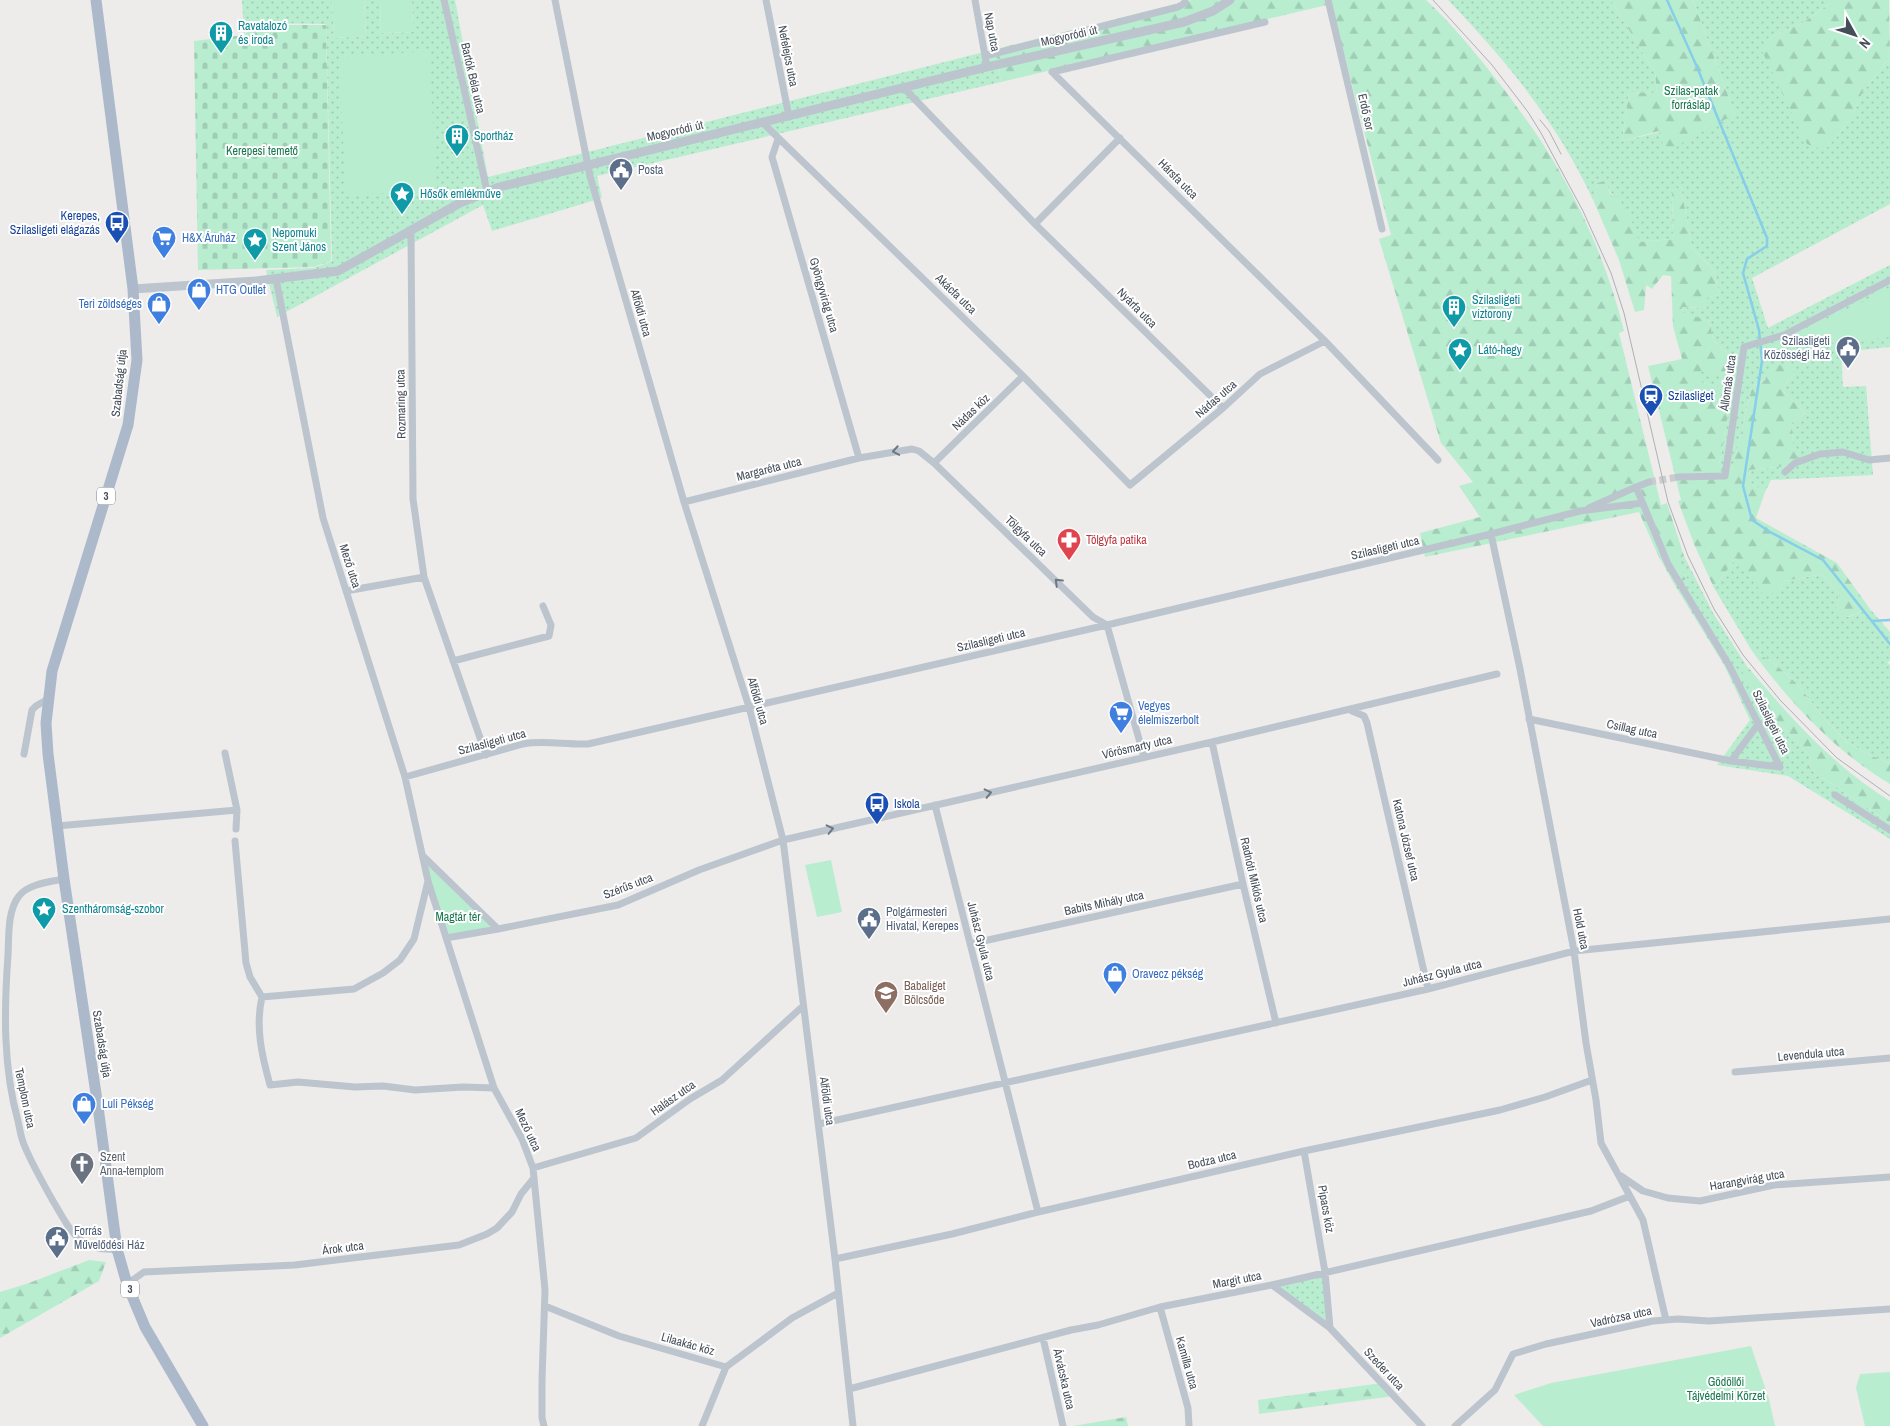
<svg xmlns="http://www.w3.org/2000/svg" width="1890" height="1426" viewBox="0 0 1890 1426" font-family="'Archivo Narrow',sans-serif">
	<defs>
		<pattern id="grass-dots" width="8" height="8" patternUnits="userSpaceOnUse" patternTransform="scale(1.25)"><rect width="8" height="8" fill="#b9edd0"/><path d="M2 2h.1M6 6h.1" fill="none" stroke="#a0cdb5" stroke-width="1.8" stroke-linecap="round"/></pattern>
		<pattern id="forest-firs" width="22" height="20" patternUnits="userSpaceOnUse" patternTransform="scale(1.25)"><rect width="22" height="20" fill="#b9edd0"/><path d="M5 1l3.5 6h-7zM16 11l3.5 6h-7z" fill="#a0cdb5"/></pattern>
		<pattern id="cemetery-stones" width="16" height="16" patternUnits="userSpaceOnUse" patternTransform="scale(1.25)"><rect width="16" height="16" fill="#b9edd0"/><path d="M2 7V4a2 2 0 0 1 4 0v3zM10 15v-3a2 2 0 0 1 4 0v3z" fill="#a0cdb5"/></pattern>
	</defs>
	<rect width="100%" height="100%" fill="#eeebeb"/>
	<path fill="url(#grass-dots)" d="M242,0H332L334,38L366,36L364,0H380L381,33L413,32L412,0H455L488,177L996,49L1001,82L597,176L602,198L492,231L483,205L277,317L266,270L314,268L332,261L326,24L254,23L244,34Z
		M1448,0H1611L1655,73L1657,93L1629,92L1622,141L1735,114L1693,0H1835L1804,22L1767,39L1824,150L1839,134L1852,116L1863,91L1890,57V204L1752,278L1768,328L1890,265V347L1841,352L1843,387L1866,386L1873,475L1771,480L1765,492L1751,483L1749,470L1788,466L1793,444L1792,423L1805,413L1783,391L1787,382L1794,376L1791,364L1752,387L1732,470L1719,466L1732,391L1700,382V371L1731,357L1713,340L1710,321L1683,314L1682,307L1706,308L1704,298L1719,295L1714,270L1692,248L1681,187L1672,191L1673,239L1639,242C1632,220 1615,202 1604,181L1597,183L1594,202C1559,125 1506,60 1448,0Z
		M1684,556L1713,613L1746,665L1740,667L1761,701L1771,714L1811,757L1807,767L1890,823V839L1788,776L1717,765L1750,720L1724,665L1674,584L1687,579L1675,559Z
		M1736,558L1779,590L1785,581L1821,574L1839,593L1837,610L1848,617L1870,609L1890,632V661L1887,662L1890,665V764L1870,755L1847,742L1830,725L1797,684L1773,662L1752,651L1714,588Z
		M1325,1272L1330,1328L1272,1285Z"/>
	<path fill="url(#forest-firs)" d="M1192,0H1426C1455,27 1479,57 1503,88C1520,111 1537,133 1551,157C1584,211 1609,270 1624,331L1619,333L1661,505L1667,503L1684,556L1676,559L1687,579L1674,584L1658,555L1639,512L1425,557L1420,533L1480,517L1459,486L1473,482L1441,443L1379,239L1391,235L1331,4L1001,82L996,49Z
		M1611,0H1693L1735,114L1665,152L1659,131L1622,141L1629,92L1657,93L1655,73Z
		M1835,0H1889L1890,57L1863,91L1852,116L1839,134L1824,150L1807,144L1760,47L1767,39L1804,22Z
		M1604,181L1612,196H1618L1635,228L1639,242L1673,239L1672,191L1681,187L1692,248L1714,270L1719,295L1705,298L1707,308L1682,307L1683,313L1710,321L1713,340L1731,357L1732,379L1700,371V382L1732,391L1719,466L1732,470L1752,387L1765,380L1771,366L1792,364L1794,376L1787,382L1783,391L1805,413L1792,423L1793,444L1801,454L1788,466L1749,470L1751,483L1765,492L1756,518L1837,563L1870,609L1847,617L1837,610L1839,593L1821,574L1785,581L1779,590L1765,597L1736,558L1714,588L1694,544L1678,501L1681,500L1648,366L1682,359L1673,326L1671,276L1663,275L1652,289L1646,285L1644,310L1635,312L1619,260L1594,202L1597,183Z
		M1752,651L1773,662L1797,684L1830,725L1847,742L1870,755L1890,764V784C1835,751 1790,703 1752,651Z
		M1746,665C1789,716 1833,766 1890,801V823L1807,767L1811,757L1771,714L1761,701L1739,667Z
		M89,1260L106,1262L99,1281L0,1338V1292L29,1283Z
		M1382,1383L1394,1396L1259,1414L1258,1400Z
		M1126,1417L1128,1426H1073Z"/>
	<path fill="url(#cemetery-stones)" d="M255,25H326L331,261L314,267L198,270L194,41L244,35Z"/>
	<path fill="#b9edd0" d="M332,0H364L366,36L334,38Z
		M380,0H412L413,32L381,33Z
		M429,51L437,190L346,195L339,57Z
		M1890,287V337L1767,350V346L1859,304Z
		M423,856L498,929L446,938Z
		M831,860L842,912L817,917L805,865Z
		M1751,1346L1769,1399L1775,1426H1543L1514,1395L1551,1383Z
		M1890,1372V1426H1865L1856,1388L1860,1374Z"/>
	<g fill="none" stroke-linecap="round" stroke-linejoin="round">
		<path stroke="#86ceea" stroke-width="2.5" d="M1667,0L1697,67L1767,238V246L1747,259L1743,273L1759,330L1762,361L1743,486L1752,520L1770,532L1823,560L1890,644
			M1872,621L1890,620"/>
		<path stroke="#cccbce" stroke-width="7" stroke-dasharray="7 3.5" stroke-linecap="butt" d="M1649,482L1678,477"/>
		<path stroke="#bcc5ce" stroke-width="7" d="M444,0L487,191
			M555,0L590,176L684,502L749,707L783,840L835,1259L853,1426
			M766,0L789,117
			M975,0L987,67
			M1328,0L1382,229
			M985,56L1178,7L1185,3V0
			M1052,72L1325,341L1438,460
			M1052,72L1265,22
			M904,88L1035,224L1223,408
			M763,123L1023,376L1130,485L1223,408L1260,374L1325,341
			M778,139L772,157L859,458
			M1035,224L1120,138
			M411,230L413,499L424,577L486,755
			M276,279L323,518L405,777L428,881L494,1088L522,1139L533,1168L545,1290L542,1380V1418L544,1426
			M934,463L1023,376
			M1785,472L1795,463L1820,454L1843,452L1869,460L1890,458
			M1678,477L1725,476L1744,347L1784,335L1890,280
			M1649,482L1636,487L1668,564L1729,665L1780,767
			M684,502L859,458L912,449L919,451L934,463L1093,617L1107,625L1144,757
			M1589,508L1636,487
			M1491,534L1520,669L1574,951L1586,1043L1596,1100L1601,1143L1643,1220L1666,1320
			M346,591L424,577
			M453,661L549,636L551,625L543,606
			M1352,711L1364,716L1367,723L1428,989
			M1529,719L1731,761L1780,767
			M1212,742L1243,884L1276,1023
			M225,753L237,810L236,829
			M24,754L32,710L36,706L48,699
			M1731,761L1759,723
			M405,777L523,744C544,740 566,745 588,744L1107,625L1491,534L1580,511L1642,503
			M1835,795L1890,830
			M935,805L1038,1212
			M57,826L237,810
			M235,841L246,963L250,977L262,997C255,1027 262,1056 270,1085L298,1082L355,1087L383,1086L415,1090L463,1087L494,1088
			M423,856L498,929
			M64,879C49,882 28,884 19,896C7,911 9,938 8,955C4,1011 3,1067 18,1121C20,1130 21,1139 25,1147C33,1166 43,1183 53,1201C71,1231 79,1252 117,1249
			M446,938L498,929L618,905L699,870L783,840L1212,742L1497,674
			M970,944L1243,884
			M262,997L354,989L383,973L400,960L414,939L428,881
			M1735,1072L1890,1058
			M819,1124L1428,989L1574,951L1890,919
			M1304,1151L1325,1272L1330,1328L1422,1426
			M533,1168L636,1138L690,1099L722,1080L803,1006
			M1621,1176L1643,1191L1668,1198L1700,1201L1774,1185L1890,1177
			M835,1259L952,1234L1038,1212L1304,1151L1500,1110L1545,1097L1592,1080
			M127,1284L144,1272L295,1265L459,1245L487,1234L497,1228L512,1212L521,1194L534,1178
			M1272,1285L1330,1328
			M545,1306L619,1336L726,1367L792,1318L838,1293
			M1160,1307L1188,1408L1189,1426
			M1043,1338L1063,1426
			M849,1389L1071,1330L1098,1325L1160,1307L1272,1285L1591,1211L1630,1196
			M702,1426L726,1367
			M1455,1426L1495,1390L1513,1354L1546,1344L1653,1321L1678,1319L1709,1321L1890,1309"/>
		<path stroke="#bcc5ce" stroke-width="9" d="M133,289L256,281L338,271L460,203L499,187L987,67L1184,22L1213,11L1230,0"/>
		<path stroke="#abb9cb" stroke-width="11" d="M96,0L133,289L137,360L128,425L52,671L46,723L48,754L64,879L98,1107L117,1249L127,1284L145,1327L203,1426"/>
		<path stroke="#aeb0b6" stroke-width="1" d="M1433,0L1492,65L1528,112L1541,133L1583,211L1611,273L1624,313L1668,502L1688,556L1714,609L1743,655L1780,700L1837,758L1890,796
			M1540,120L1549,131L1561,154"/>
	</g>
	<defs><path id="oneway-chevron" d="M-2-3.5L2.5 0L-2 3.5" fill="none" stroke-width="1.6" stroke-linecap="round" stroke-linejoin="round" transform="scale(1.25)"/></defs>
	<g stroke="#6e7781">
		<use href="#oneway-chevron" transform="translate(896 451) rotate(170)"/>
		<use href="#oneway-chevron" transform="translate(1058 582) rotate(-136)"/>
		<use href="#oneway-chevron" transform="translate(988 793) rotate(-13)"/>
		<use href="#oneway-chevron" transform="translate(830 829) rotate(-13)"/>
	</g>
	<defs>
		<symbol id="building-pin" viewBox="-11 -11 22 30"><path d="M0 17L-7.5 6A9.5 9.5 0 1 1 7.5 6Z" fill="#0f9aa8" stroke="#fff"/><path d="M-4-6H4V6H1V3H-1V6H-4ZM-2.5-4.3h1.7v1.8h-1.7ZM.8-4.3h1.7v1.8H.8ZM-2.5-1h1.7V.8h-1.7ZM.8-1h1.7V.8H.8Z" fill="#fff"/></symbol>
		<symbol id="civic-pin" viewBox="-11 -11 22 30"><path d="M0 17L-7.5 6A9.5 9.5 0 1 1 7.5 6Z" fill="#5c6f8a" stroke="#fff"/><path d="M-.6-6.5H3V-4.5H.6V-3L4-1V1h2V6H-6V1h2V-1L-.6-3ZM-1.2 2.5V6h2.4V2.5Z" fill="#fff"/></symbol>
		<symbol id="sight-pin" viewBox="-11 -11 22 30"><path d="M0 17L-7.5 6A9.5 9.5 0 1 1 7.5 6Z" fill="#0f9aa8" stroke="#fff"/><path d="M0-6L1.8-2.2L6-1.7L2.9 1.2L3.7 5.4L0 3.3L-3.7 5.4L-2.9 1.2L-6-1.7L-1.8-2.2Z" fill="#fff"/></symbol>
		<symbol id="bus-pin" viewBox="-11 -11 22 30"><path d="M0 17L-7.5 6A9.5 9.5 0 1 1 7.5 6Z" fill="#1a4fb4" stroke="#fff"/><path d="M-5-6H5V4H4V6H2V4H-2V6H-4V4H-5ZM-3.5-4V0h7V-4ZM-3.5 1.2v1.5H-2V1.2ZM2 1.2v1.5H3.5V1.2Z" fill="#fff"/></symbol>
		<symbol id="supermarket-pin" viewBox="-11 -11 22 30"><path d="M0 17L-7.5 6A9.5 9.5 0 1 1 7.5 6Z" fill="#3f7fe0" stroke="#fff"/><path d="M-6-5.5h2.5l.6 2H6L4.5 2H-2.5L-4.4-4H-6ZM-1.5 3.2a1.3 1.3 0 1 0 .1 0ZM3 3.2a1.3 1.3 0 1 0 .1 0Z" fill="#fff"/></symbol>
		<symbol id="shop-pin" viewBox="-11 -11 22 30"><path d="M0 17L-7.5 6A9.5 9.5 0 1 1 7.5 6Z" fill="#3f7fe0" stroke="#fff"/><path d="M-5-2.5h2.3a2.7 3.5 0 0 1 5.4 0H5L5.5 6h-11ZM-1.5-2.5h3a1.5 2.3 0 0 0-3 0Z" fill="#fff"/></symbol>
		<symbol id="station-pin" viewBox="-11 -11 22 30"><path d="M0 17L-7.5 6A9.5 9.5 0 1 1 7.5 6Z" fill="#1a4fb4" stroke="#fff"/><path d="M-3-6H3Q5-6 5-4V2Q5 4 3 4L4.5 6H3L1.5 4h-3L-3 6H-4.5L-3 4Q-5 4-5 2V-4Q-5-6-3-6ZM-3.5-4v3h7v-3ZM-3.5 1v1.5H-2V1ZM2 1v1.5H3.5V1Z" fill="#fff"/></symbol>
		<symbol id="pharmacy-pin" viewBox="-11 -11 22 30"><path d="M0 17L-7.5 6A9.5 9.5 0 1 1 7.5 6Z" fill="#e0444e" stroke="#fff"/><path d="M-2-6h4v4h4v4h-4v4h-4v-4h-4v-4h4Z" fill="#fff"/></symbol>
		<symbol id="school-pin" viewBox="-11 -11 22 30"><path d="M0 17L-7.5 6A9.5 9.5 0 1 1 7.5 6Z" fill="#8d6e63" stroke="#fff"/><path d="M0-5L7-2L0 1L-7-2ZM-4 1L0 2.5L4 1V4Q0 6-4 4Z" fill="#fff"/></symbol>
		<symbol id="church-pin" viewBox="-11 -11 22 30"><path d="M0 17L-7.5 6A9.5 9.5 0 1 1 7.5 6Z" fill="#6b7280" stroke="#fff"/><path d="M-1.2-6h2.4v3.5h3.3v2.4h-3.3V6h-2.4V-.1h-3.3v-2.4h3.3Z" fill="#fff"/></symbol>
	</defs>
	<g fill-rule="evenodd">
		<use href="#building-pin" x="207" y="19" width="28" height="38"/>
		<use href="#building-pin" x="443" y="122" width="28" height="38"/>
		<use href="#civic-pin" x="607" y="156" width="28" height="38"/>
		<use href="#sight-pin" x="388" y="180" width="28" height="38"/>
		<use href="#bus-pin" x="103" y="209" width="28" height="38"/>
		<use href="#supermarket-pin" x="150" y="224" width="28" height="38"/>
		<use href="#sight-pin" x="241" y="226" width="28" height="38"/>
		<use href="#shop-pin" x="185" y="276" width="28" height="38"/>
		<use href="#shop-pin" x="145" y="290" width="28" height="38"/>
		<use href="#building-pin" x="1440" y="293" width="28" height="38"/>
		<use href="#civic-pin" x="1834" y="334" width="28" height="38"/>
		<use href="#sight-pin" x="1446" y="336" width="28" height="38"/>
		<use href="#station-pin" x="1637" y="382" width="28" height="38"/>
		<use href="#pharmacy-pin" x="1055" y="526" width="28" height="38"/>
		<use href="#supermarket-pin" x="1107" y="699" width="28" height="38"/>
		<use href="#bus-pin" x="863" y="790" width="28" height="38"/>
		<use href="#sight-pin" x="30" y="895" width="28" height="38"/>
		<use href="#civic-pin" x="855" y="905" width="28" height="38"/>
		<use href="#shop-pin" x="1101" y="960" width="28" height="38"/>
		<use href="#school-pin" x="872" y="979" width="28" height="38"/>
		<use href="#shop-pin" x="70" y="1090" width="28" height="38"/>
		<use href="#church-pin" x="68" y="1150" width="28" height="38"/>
		<use href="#civic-pin" x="43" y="1224" width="28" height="38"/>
	</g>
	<g text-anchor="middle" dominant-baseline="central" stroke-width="4" stroke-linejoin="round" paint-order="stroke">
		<g fill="#fff" stroke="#7c828a" stroke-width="1">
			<rect x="97" y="487.5" width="18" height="17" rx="4"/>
			<rect x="121" y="1280.5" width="18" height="17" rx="4"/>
		</g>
		<g font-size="11" font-weight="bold" fill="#444d58">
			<text x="106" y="496">3</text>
			<text x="130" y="1289">3</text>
		</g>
		<g font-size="12" fill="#0d838f" stroke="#fff" text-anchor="start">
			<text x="238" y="26">Ravatalozó<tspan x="238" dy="14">és iroda</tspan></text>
			<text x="474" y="136">Sportház</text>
			<text x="420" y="194">Hősők emlékműve</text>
			<text x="272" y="233">Nepomuki<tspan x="272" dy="14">Szent János</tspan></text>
			<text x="1472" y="300">Szilasligeti<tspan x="1472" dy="14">víztorony</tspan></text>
			<text x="1478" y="350">Látó-hegy</text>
			<text x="62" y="909">Szentháromság-szobor</text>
		</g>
		<g font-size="12" fill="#444d58" stroke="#fff">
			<text transform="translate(992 32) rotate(79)">Nap utca</text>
			<text transform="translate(1069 36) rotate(-13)">Mogyoródi út</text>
			<text transform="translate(788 56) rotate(79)">Nefelejcs utca</text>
			<text transform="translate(473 78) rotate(77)">Bartók Béla utca</text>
			<text transform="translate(1366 112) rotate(77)">Erdő sor</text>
			<text transform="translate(675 131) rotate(-13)">Mogyoródi út</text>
			<text transform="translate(1178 179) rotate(45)">Hársfa utca</text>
			<text transform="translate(956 294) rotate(44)">Akácfa utca</text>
			<text transform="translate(824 295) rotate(74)">Gyöngyvirág utca</text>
			<text transform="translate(1137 308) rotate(45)">Nyárfa utca</text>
			<text transform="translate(641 313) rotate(74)">Alföldi utca</text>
			<text transform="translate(119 383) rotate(-84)">Szabadság útja</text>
			<text transform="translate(1728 383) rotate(-82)">Állomás utca</text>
			<text transform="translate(1216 399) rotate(-41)">Nádas utca</text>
			<text transform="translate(401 404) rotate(-91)">Rozmaring utca</text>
			<text transform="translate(971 412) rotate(-44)">Nádas köz</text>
			<text transform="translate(769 469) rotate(-14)">Margaréta utca</text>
			<text transform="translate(1026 536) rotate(44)">Tölgyfa utca</text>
			<text transform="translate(1385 548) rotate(-13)">Szilasligeti utca</text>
			<text transform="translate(350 566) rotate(72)">Mező utca</text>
			<text transform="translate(991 640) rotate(-13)">Szilasligeti utca</text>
			<text transform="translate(758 701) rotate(74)">Alföldi utca</text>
			<text transform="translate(1771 722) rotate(64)">Szilasligeti utca</text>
			<text transform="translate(1632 729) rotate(12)">Csillag utca</text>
			<text transform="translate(492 742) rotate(-15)">Szilasligeti utca</text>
			<text transform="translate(1137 747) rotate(-13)">Vörösmarty utca</text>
			<text transform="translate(1406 840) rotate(77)">Katona József utca</text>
			<text transform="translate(1254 880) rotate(77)">Radnóti Miklós utca</text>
			<text transform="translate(628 886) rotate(-21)">Szérűs utca</text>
			<text transform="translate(1104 903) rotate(-12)">Babits Mihály utca</text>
			<text transform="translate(1581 929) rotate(79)">Hold utca</text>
			<text transform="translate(981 941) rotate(76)">Juhász Gyula utca</text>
			<text transform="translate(1442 973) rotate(-14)">Juhász Gyula utca</text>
			<text transform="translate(102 1044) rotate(81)">Szabadság útja</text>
			<text transform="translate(1811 1054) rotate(-5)">Levendula utca</text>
			<text transform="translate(25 1098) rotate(78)">Templom utca</text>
			<text transform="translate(673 1098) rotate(-35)">Halász utca</text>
			<text transform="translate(827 1101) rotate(82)">Alföldi utca</text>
			<text transform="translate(528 1130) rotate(65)">Mező utca</text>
			<text transform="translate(1212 1160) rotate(-13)">Bodza utca</text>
			<text transform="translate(1747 1180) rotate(-10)">Harangvirág utca</text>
			<text transform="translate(1326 1209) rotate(80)">Pipacs köz</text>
			<text transform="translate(343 1248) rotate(-7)">Árok utca</text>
			<text transform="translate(1237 1280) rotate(-11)">Margit utca</text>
			<text transform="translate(1621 1317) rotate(-12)">Vadrózsa utca</text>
			<text transform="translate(688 1344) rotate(16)">Lilaakác köz</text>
			<text transform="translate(1187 1363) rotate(74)">Kamilla utca</text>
			<text transform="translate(1384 1369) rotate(47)">Szeder utca</text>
			<text transform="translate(1064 1379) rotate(77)">Árvácska utca</text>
		</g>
		<g font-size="12" fill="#17774e" stroke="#fff">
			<text x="1691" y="91">Szilas-patak<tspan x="1691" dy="14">forrásláp</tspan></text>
			<text x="262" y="151">Kerepesi temető</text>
			<text x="458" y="917">Magtár tér</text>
			<text x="1726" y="1382">Gödöllői<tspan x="1726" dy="14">Tájvédelmi Körzet</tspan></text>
		</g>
		<g font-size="12" fill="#4e5e75" stroke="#fff" text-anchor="start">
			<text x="638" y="170">Posta</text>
			<text x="1830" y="341" text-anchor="end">Szilasligeti<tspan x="1830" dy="14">Közösségi Ház</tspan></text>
			<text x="886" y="912">Polgármesteri<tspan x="886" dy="14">Hivatal, Kerepes</tspan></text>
			<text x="74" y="1231">Forrás<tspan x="74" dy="14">Művelődési Ház</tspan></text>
		</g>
		<g font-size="12" fill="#164399" stroke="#fff" text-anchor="start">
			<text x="100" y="216" text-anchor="end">Kerepes,<tspan x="100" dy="14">Szilasligeti elágazás</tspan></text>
			<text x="1668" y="396">Szilasliget</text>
			<text x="894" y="804">Iskola</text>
		</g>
		<g font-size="12" fill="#366cbe" stroke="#fff" text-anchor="start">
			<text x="182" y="238">H&amp;X Áruház</text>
			<text x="216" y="290">HTG Outlet</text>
			<text x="142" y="304" text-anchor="end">Teri zöldséges</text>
			<text x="1138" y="706">Vegyes<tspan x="1138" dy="14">élelmiszerbolt</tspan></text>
			<text x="1132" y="974">Oravecz pékség</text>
			<text x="102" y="1104">Luli Pékség</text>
		</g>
		<g font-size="12" fill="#be3a42" stroke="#fff" text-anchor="start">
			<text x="1086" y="540">Tölgyfa patika</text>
		</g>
		<g font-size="12" fill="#785e54" stroke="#fff" text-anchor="start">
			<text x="904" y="986">Babaliget<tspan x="904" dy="14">Bölcsőde</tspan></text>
		</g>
		<g font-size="12" fill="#5b616d" stroke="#fff" text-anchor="start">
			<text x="100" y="1157">Szent<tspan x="100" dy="14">Anna-templom</tspan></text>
		</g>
	</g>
	<g transform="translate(1855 35) rotate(130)" stroke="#ffffff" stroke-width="4" paint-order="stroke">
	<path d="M0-4L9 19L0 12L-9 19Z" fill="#444d58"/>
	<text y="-8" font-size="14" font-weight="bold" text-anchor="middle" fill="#444d58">N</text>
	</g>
</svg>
